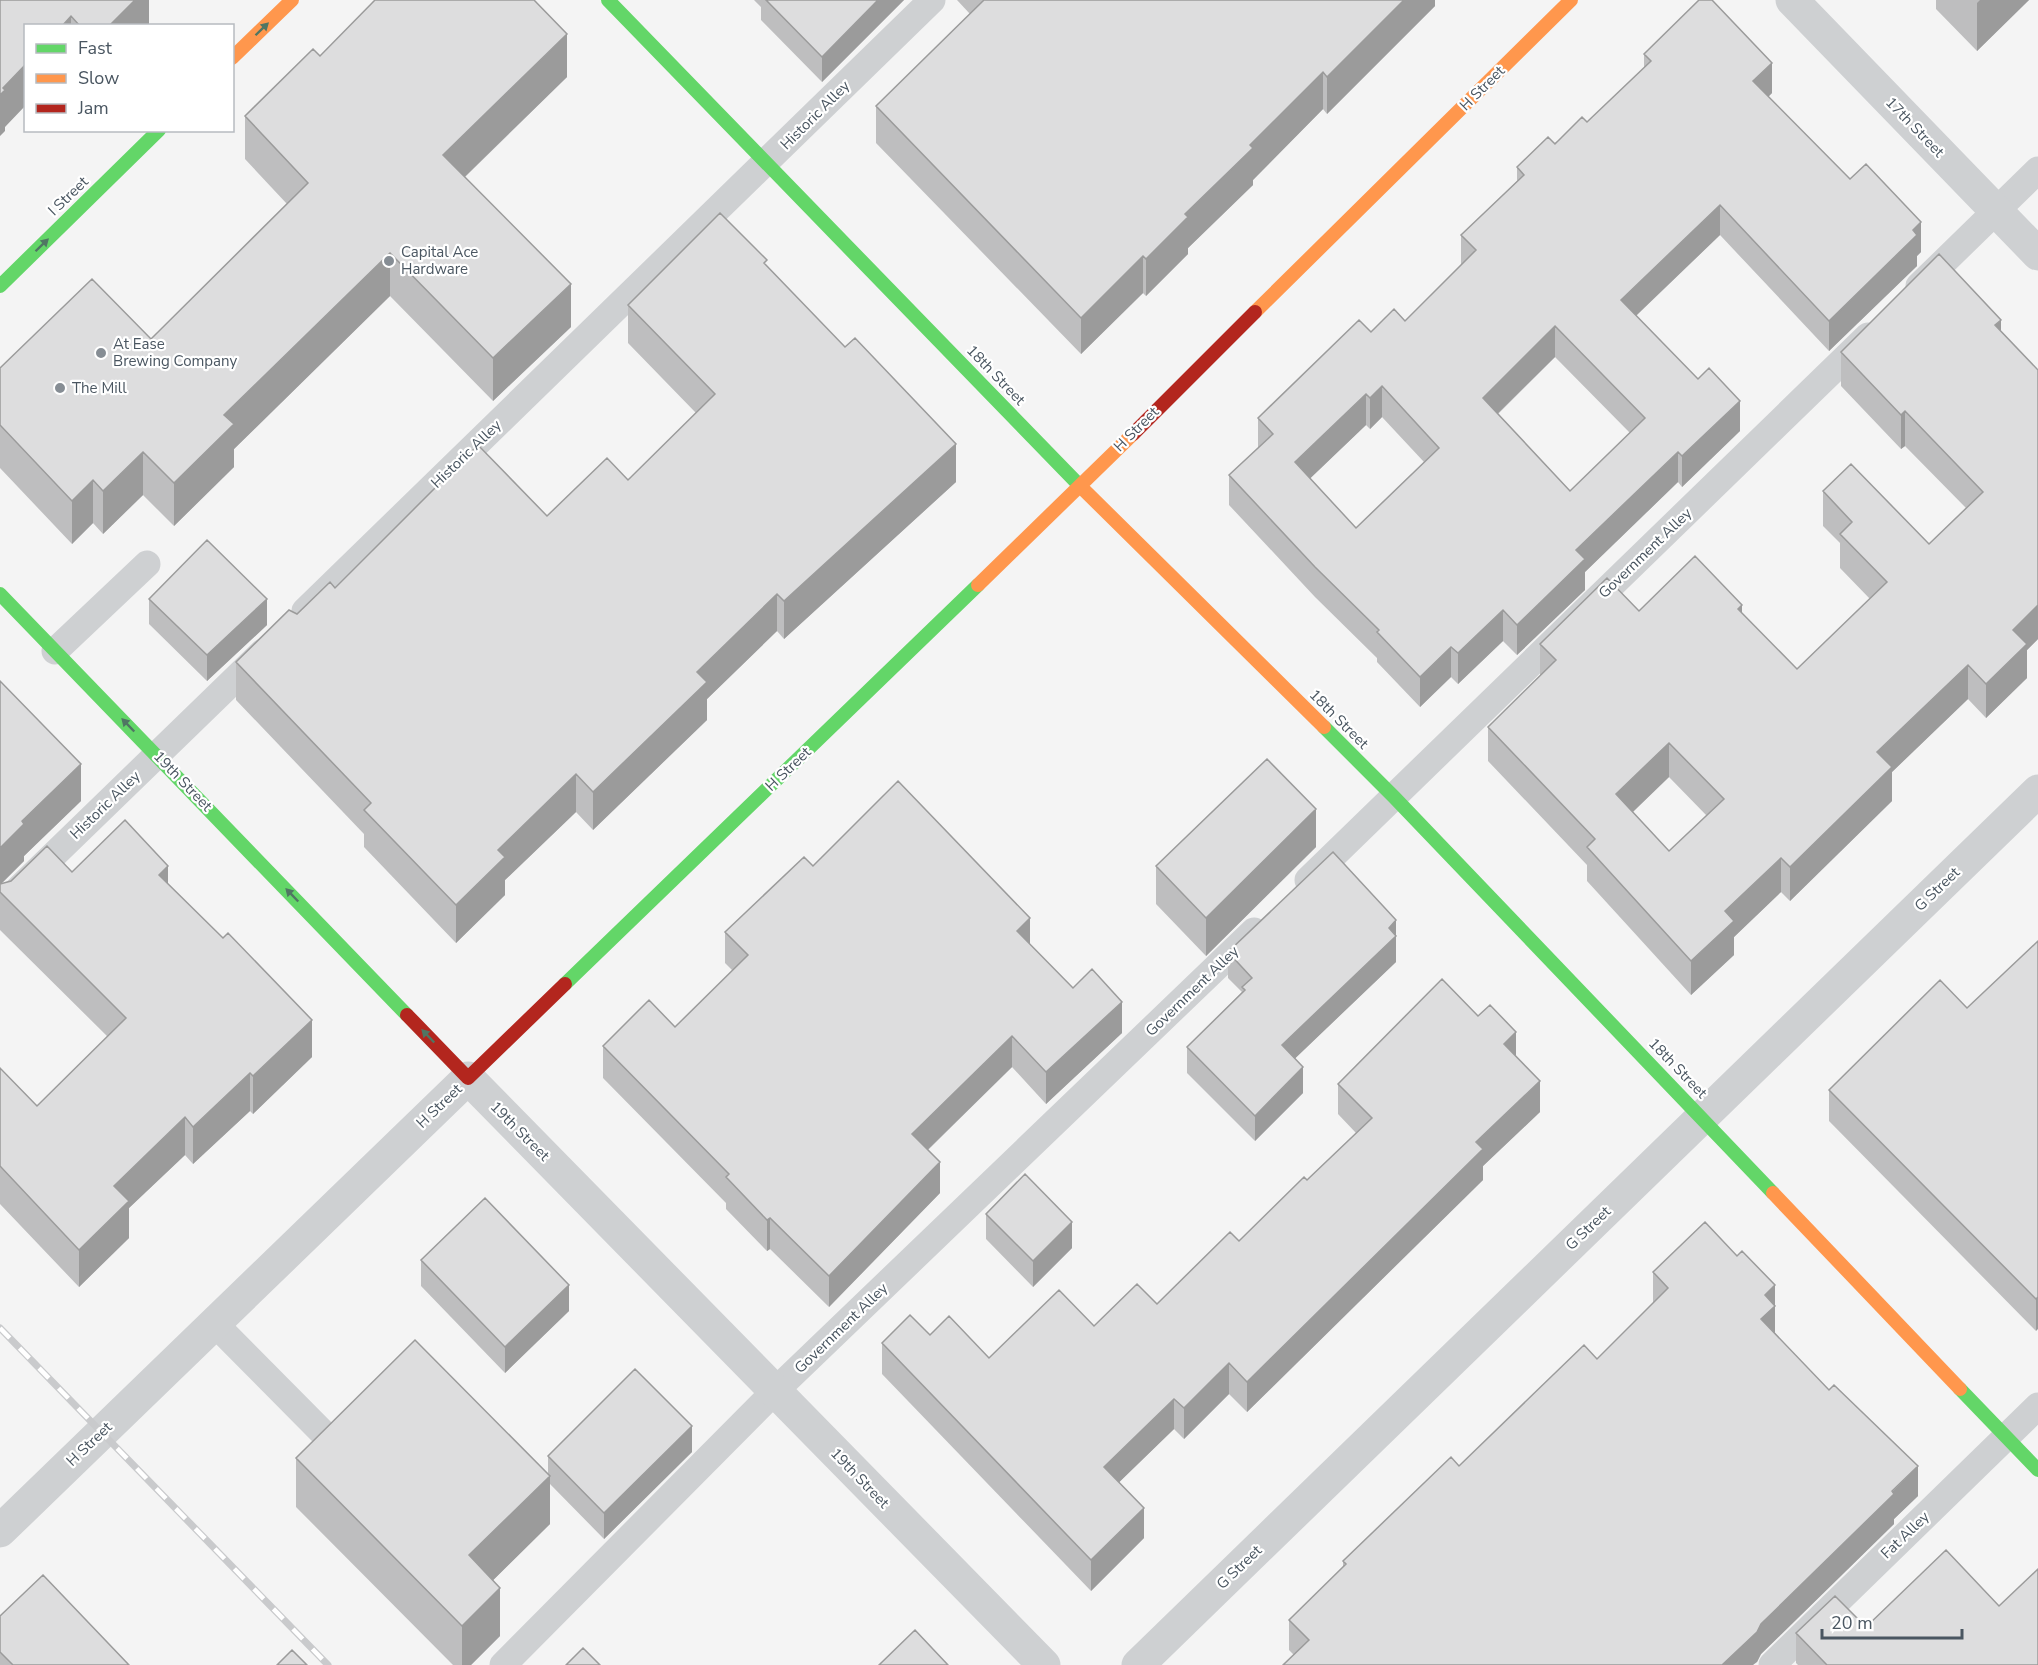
<svg xmlns="http://www.w3.org/2000/svg" width="2038" height="1665" viewBox="0 0 2038 1665" font-family="'Nunito Sans',sans-serif">
	<rect width="100%" height="100%" fill="#f4f4f4"/>
	<g fill="none" stroke-linecap="round" stroke-linejoin="round">
		<path stroke="#ced0d2" stroke-width="27" d="M1919,286L2038,170
			M305,611L932,0
			M55,651L147,564
			M1308,880L1868,336
			M0,907L263,652
			M214,1323L322,1432
			M503,1665L775,1391L1254,931
			M1772,1665L2038,1406"/>
		<path stroke="#ced0d2" stroke-width="33" d="M1792,0L2038,254
			M0,1531L468,1078L1044,1665
			M1138,1665L2038,791"/>
		<path stroke="#63d668" stroke-width="14" d="M608,0L1080,486
			M0,286L159,130
			M0,594L407,1015
			M1324,727L1394,797L1773,1193
			M565,984L978,585
			M1960,1389L2038,1470"/>
		<path stroke="#ff974d" stroke-width="14" d="M232,58L292,0
			M1255,312L1571,0
			M1080,486L1324,727
			M978,585L1133,434
			M1773,1193L1960,1389"/>
		<path stroke="#b3261e" stroke-width="14" d="M1133,434L1255,312
			M407,1015L468,1078L565,984"/>
		<defs>
			<path id="rail" d="M0,1328L328,1665"/>
		</defs>
		<use href="#rail" stroke="#c9cacc" stroke-width="7"/>
		<use href="#rail" stroke="#fff" stroke-width="4.5" stroke-dasharray="14" stroke-linecap="butt"/>
	</g>
	<path fill="#bebebf" fill-rule="evenodd" d="M0,0H149V26H26L5,127V131Z
		M754,0H904L822,82L761,20V7Z
		M957,0H1435V6L1327,114L1323,109L1253,180V185L1188,248V254L1146,296L1143,293L1081,354L876,143V106L970,14Z
		M1936,0H2029L1977,51L1936,9Z
		M1644,54L1772,93L1768,97L1921,252L1917,256V266L1829,351L1720,235L1636,316L1740,431L1682,487L1678,482L1585,572V590L1517,655L1503,641L1458,684L1451,677L1420,707L1377,662V658L1315,597L1229,505V475L1258,448V418L1371,332L1405,321L1461,265V235L1517,181V167L1587,122L1644,68ZM1555,357L1630,433L1570,491L1498,414ZM1382,417L1424,462L1356,528L1310,478L1366,425L1370,429Z
		M320,56L567,77L465,177L571,327L493,401L390,296L234,449V467L174,526L143,495L103,534L93,523L72,544L0,468V368L151,339L287,204L245,159V116Z
		M767,266L956,482L784,639L777,631L707,699V720L593,830L576,812L505,880V895L456,943L364,847V834L236,700V662L297,614L335,588L547,516L628,480L696,413L628,343V305Z
		M2001,332L2038,370V639L2027,650V678L1986,718L1968,699L1892,772V801L1790,901L1781,892L1734,937V955L1691,995L1587,881V865L1488,761V727L1540,676V644L1639,611L1742,614L1797,669L1870,599L1840,568V543L1823,526V491L1929,544L1966,508L1905,446L1901,449L1841,386V352ZM1669,777L1707,816L1669,851L1633,812Z
		M149,599L267,625L207,681L149,624Z
		M0,681L81,801L24,856V861L1,884L72,872L168,884L312,1057L253,1114L250,1111L193,1164L185,1155L129,1208V1238L79,1287L0,1204V1068L37,1106L108,1037L0,930Z
		M1316,847L1206,956L1156,904V866Z
		M813,866L1030,945L1073,988L1122,1033L1046,1104L1012,1067L928,1150L940,1193L829,1307L770,1249L767,1251L726,1209V1203L603,1078V1046L675,1027L733,971L725,963V932Z
		M1396,920V962L1295,1058L1303,1093L1255,1141L1187,1073V1047L1242,992L1228,978V952Z
		M2038,941L2036,1331L1829,1121V1090L1967,1008Z
		M1516,1056L1540,1112L1483,1166V1180L1247,1412L1229,1394L1184,1439L1174,1429L1119,1482L1144,1538L1091,1591L882,1374V1343L930,1335L989,1358L1094,1326L1157,1304L1239,1241L1307,1180L1356,1133L1338,1114V1084Z
		M986,1214L1072,1248L1033,1287L986,1239Z
		M421,1260L569,1311L505,1373L421,1286Z
		M1653,1272L1775,1333L1918,1496L1894,1519V1524L1761,1654L1757,1662L1294,1655L1289,1650V1620L1343,1567V1561L1459,1466L1597,1359L1653,1303Z
		M692,1452L604,1539L550,1484V1524L493,1580L500,1636L471,1665H453L296,1507V1458L548,1474V1456Z
		M0,1616L129,1665H0Z
		M1866,1627L2038,1665H1798L1796,1663V1633Z"/>
	<path fill="#9b9b9b" d="M135,0H149V26H109Z
		M878,0H904L822,82V57Z
		M1404,0H1435V6L1327,114V77Z
		M1980,0H2029L1977,51V3Z
		M71,16V26H62Z
		M567,34V77L443,198V155Z
		M1772,63V93L1753,112V81Z
		M26,64V105L5,127V131L0,136V95L3,88Z
		M1323,72V109L1253,180V185L1188,248V254L1146,296V259L1185,214L1250,145Z
		M1720,205V235L1621,330V300Z
		M1921,222V252L1917,256V266L1829,351V321L1913,230Z
		M390,253V296L234,449V467L174,526V483L224,415Z
		M1143,256V293L1081,354V318Z
		M571,284V327L493,401V358Z
		M2001,320V354L1995,325Z
		M1555,326V357L1483,428V398Z
		M1382,386V417L1370,429V398Z
		M1366,394V425L1295,493V462Z
		M1740,401V431L1682,487V456Z
		M1905,411V446L1901,449V415Z
		M956,444V482L784,639V601Z
		M143,452V495L103,534V491Z
		M1678,452V482L1585,572V590L1517,655V625L1576,550Z
		M93,480V523L72,544V501Z
		M777,594V631L707,699V720L593,830V792L697,672Z
		M267,599V625L207,681V655Z
		M1742,605V639L1738,609Z
		M2038,605V639L2027,650V678L1986,718V684L2013,630Z
		M1503,610V641L1458,684V653Z
		M1451,647V677L1420,707V677Z
		M1968,665V699L1892,772V801L1790,901V867L1877,752Z
		M1669,743V777L1616,828V794Z
		M81,764V801L24,856V861L0,885V848L22,821Z
		M576,774V812L505,880V895L456,943V905L498,850Z
		M1316,809V847L1206,956V918Z
		M1781,858V892L1734,937V955L1691,995V961L1725,911Z
		M168,866V903L159,875Z
		M1030,918V949L1017,931Z
		M1396,920V962L1282,1071V1045L1389,928Z
		M1122,1002V1033L1046,1104V1072Z
		M312,1020V1057L253,1114V1076Z
		M1516,1032V1063L1504,1044Z
		M1012,1036V1067L912,1165V1134Z
		M1303,1067V1093L1255,1141V1116Z
		M250,1073V1111L193,1164V1127Z
		M1540,1081V1112L1483,1166V1180L1247,1412V1382L1476,1142Z
		M185,1117V1155L129,1208V1238L79,1287V1250L114,1186Z
		M940,1162V1193L829,1307V1276Z
		M770,1218V1249L767,1251V1220Z
		M1072,1222V1248L1033,1287V1261Z
		M569,1285V1311L505,1373V1347Z
		M1775,1285V1335L1761,1319L1765,1295Z
		M2038,1297V1329L2036,1331V1299Z
		M1229,1363V1394L1184,1439V1408Z
		M1174,1399V1429L1104,1497V1467Z
		M692,1426V1452L604,1539V1513Z
		M1918,1466V1496L1894,1519V1524L1761,1654L1757,1662L1753,1665H1722L1761,1624Z
		M550,1476V1524L469,1604V1555Z
		M1144,1508V1538L1091,1591V1560Z
		M500,1588V1636L471,1665H462V1626Z"/>
	<path fill="#ddddde" stroke="#9b9b9b" stroke-width="1.5" fill-rule="evenodd" d="M0,0H135L109,26H80L71,16L62,26H26V64L3,88L5,90L0,95Z
		M375,0H534L567,34L443,155L571,284L493,358L390,253L224,415L234,424L174,483L143,452L103,491L93,480L72,501L0,425V368L92,279L151,339L308,183L245,116L313,49L320,56Z
		M766,0H878L822,57Z
		M984,0H1404L1327,77L1323,72L1250,145L1253,148L1185,214L1188,217L1146,259L1143,256L1081,318L876,106Z
		M1699,0H1712L1772,63L1753,81L1850,179L1866,164L1921,222L1913,230L1917,235L1829,321L1720,205L1621,300L1698,379L1709,368L1740,401L1682,456L1678,452L1576,550L1585,559L1517,625L1503,610L1458,653L1451,647L1420,677L1377,632L1379,630L1315,567L1229,475L1273,434L1258,418L1359,320L1371,332L1394,309L1405,321L1476,250L1461,235L1524,175L1517,167L1548,137L1555,144L1582,117L1587,122L1651,61L1644,54ZM1555,326L1645,418L1570,491L1483,398ZM1382,386L1439,448L1356,528L1295,462L1366,394L1370,398Z
		M720,213L767,260L764,263L845,347L855,338L956,444L784,601L777,594L697,672L707,682L593,792L576,774L498,850L505,857L456,905L364,810L371,803L236,662L289,610L297,614L330,582L335,588L478,445L547,516L607,458L628,480L715,394L628,305Z
		M1939,254L2001,320L1995,325L2038,370V605L2013,630L2027,644L1986,684L1968,665L1877,752L1892,767L1790,867L1781,858L1725,911L1734,921L1691,961L1587,847L1595,839L1488,727L1556,660L1540,644L1607,578L1639,611L1695,556L1742,605L1738,609L1797,669L1887,582L1840,534L1852,522L1823,491L1851,464L1929,544L1983,492L1905,411L1901,415L1841,352ZM1669,743L1724,799L1669,851L1616,794Z
		M207,540L267,599L207,655L149,599Z
		M0,681L81,764L22,821L24,824L0,848Z
		M1267,759L1316,809L1206,918L1156,866Z
		M898,781L1030,918L1017,931L1073,988L1092,969L1122,1002L1046,1072L1012,1036L912,1134L940,1162L829,1276L770,1218L767,1220L726,1177L729,1174L603,1046L649,1000L675,1027L748,955L725,932L804,857L813,866Z
		M125,820L168,866L159,875L223,938L228,933L312,1020L253,1076L250,1073L193,1127L185,1117L114,1186L129,1201L79,1250L0,1166V1068L37,1106L126,1018L0,892V884L11,881L47,846L72,872Z
		M1333,852L1396,920L1389,928L1396,936L1282,1045L1303,1067L1255,1116L1187,1047L1245,990L1242,987L1252,978L1228,952Z
		M2038,941V1297L2036,1299L1829,1090L1940,980L1967,1008Z
		M1442,979L1478,1016L1490,1005L1516,1032L1504,1044L1540,1081L1476,1142L1483,1149L1247,1382L1229,1363L1184,1408L1174,1399L1104,1467L1144,1508L1091,1560L882,1343L910,1315L930,1335L949,1316L989,1358L1059,1290L1094,1326L1137,1284L1157,1304L1230,1232L1239,1241L1304,1177L1307,1180L1372,1118L1338,1084Z
		M1025,1174L1072,1222L1033,1261L986,1214Z
		M485,1198L569,1285L505,1347L421,1260Z
		M1705,1222L1737,1256L1742,1251L1775,1285L1765,1295L1775,1306L1761,1319L1829,1390L1834,1385L1918,1466L1892,1491L1894,1494L1761,1624L1757,1632L1722,1665H1283L1309,1640L1289,1620L1346,1564L1343,1561L1451,1457L1459,1466L1584,1345L1597,1359L1668,1288L1653,1272Z
		M415,1340L550,1476L469,1555L500,1588L462,1626L296,1458Z
		M635,1369L692,1426L604,1513L548,1456Z
		M1946,1550L1999,1606L2038,1569V1665H1827L1796,1633L1835,1596L1866,1627Z
		M43,1575L129,1665H13L0,1652V1616Z
		M915,1630L948,1665H879Z
		M583,1648L600,1665H566Z
		M292,1650L307,1665H277Z"/>
	<defs><path id="oneway-solid" d="M-6-.8H1V-3.2L6.5 0L1 3.2V.8H-6Z" transform="scale(1.5)"/></defs>
	<g fill="#507663">
		<use href="#oneway-solid" transform="translate(262 29) rotate(-44)"/>
		<use href="#oneway-solid" transform="translate(42 245) rotate(-44)"/>
		<use href="#oneway-solid" transform="translate(128 725) rotate(-134)"/>
		<use href="#oneway-solid" transform="translate(292 895) rotate(-134)"/>
		<use href="#oneway-solid" transform="translate(428 1036) rotate(-134)"/>
	</g>
	<g fill="#868d94" stroke="#fff" stroke-width="2">
		<circle cx="389" cy="261" r="6"/>
		<circle cx="101" cy="353" r="6"/>
		<circle cx="60" cy="388" r="6"/>
	</g>
	<g text-anchor="middle" dominant-baseline="central" stroke-width="4.5" stroke-linejoin="round" paint-order="stroke">
		<g font-size="15" fill="#4a5661" stroke="#fff">
			<text transform="translate(1482 88) rotate(-45)">H Street</text>
			<text transform="translate(815 115) rotate(-45)">Historic Alley</text>
			<text transform="translate(1915 127) rotate(46)">17th Street</text>
			<text transform="translate(68 196) rotate(-44)">I Street</text>
			<text transform="translate(996 375) rotate(46)">18th Street</text>
			<text transform="translate(1136 429) rotate(-45)">H Street</text>
			<text transform="translate(466 454) rotate(-44)">Historic Alley</text>
			<text transform="translate(1645 553) rotate(-44)">Government Alley</text>
			<text transform="translate(1339 719) rotate(45)">18th Street</text>
			<text transform="translate(788 769) rotate(-44)">H Street</text>
			<text transform="translate(183 781) rotate(46)">19th Street</text>
			<text transform="translate(105 805) rotate(-44)">Historic Alley</text>
			<text transform="translate(1937 889) rotate(-44)">G Street</text>
			<text transform="translate(1192 991) rotate(-44)">Government Alley</text>
			<text transform="translate(1678 1068) rotate(46)">18th Street</text>
			<text transform="translate(439 1106) rotate(-44)">H Street</text>
			<text transform="translate(520 1131) rotate(45)">19th Street</text>
			<text transform="translate(1588 1228) rotate(-44)">G Street</text>
			<text transform="translate(841 1328) rotate(-44)">Government Alley</text>
			<text transform="translate(89 1444) rotate(-44)">H Street</text>
			<text transform="translate(860 1478) rotate(46)">19th Street</text>
			<text transform="translate(1905 1535) rotate(-44)">Fat Alley</text>
			<text transform="translate(1239 1567) rotate(-44)">G Street</text>
		</g>
		<g font-size="15" fill="#4a5661" stroke="#fff" text-anchor="start">
			<text x="401" y="252">Capital Ace<tspan x="401" dy="17">Hardware</tspan></text>
			<text x="113" y="344">At Ease<tspan x="113" dy="17">Brewing Company</tspan></text>
			<text x="72" y="388">The Mill</text>
		</g>
	</g>
	<rect x="24" y="24" width="210" height="108" fill="#ffffff" stroke="#b7bbc0" stroke-width="1.5"/>
	<rect x="36" y="44" width="30" height="9" fill="#63d668" stroke="#b7bbc0" stroke-width="1.5"/>
	<text x="78" y="54" font-size="18" fill="#4a5661">Fast</text>
	<rect x="36" y="74" width="30" height="9" fill="#ff974d" stroke="#b7bbc0" stroke-width="1.5"/>
	<text x="78" y="84" font-size="18" fill="#4a5661">Slow</text>
	<rect x="36" y="104" width="30" height="9" fill="#b3261e" stroke="#b7bbc0" stroke-width="1.5"/>
	<text x="78" y="114" font-size="18" fill="#4a5661">Jam</text>
	<path d="M1822 1629v9h140v-9" fill="none" stroke="#4a5661" stroke-width="3"/>
	<text x="1831" y="1629" font-size="18" fill="#4a5661" stroke="#ffffff" stroke-width="4.5" paint-order="stroke">20 m</text>
</svg>
